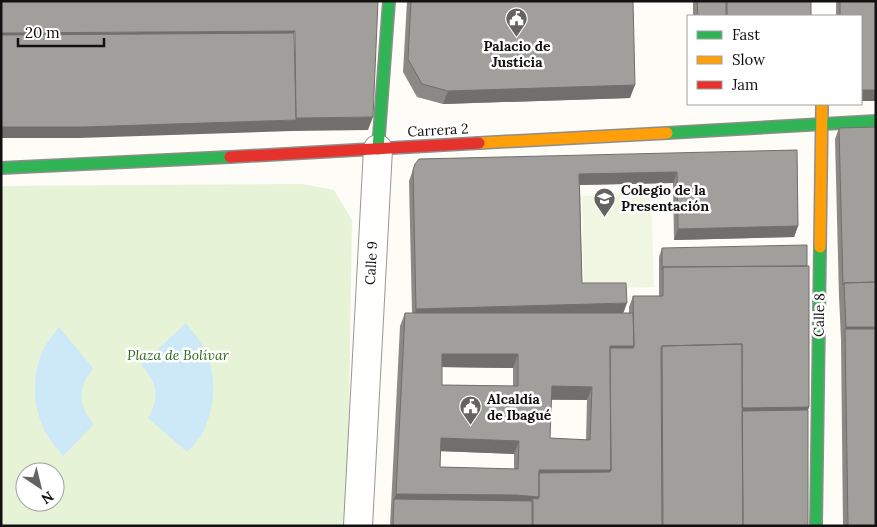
<svg xmlns="http://www.w3.org/2000/svg" width="877" height="527" viewBox="0 0 877 527" font-family="Lora,serif">
	<rect width="100%" height="100%" fill="#fdfcf7"/>
	<path fill="#e7f3d7" fill-rule="evenodd" d="M302,184L334,190L352,220L347,526H1V186ZM25,472H55V502H25Z"/>
	<path fill="#f0f6e1" d="M651,193L654,287L584,289L582,196Z"/>
	<path fill="#cde8f7" d="M186,323C191,330 198,337 202,345C218,371 216,408 202,434C198,441 192,446 187,452L148,418C161,396 157,383 141,365Z
		M59,327L93,368C78,388 77,404 94,424L63,456C58,449 51,442 47,435C33,410 31,379 42,353C46,343 53,335 59,327Z"/>
	<g fill="none" stroke-linecap="round" stroke-linejoin="round">
		<defs>
			<path id="street" d="M822,1V16
				M358,526L378,149"/>
			<path id="fast" d="M667,133L876,121
				M378,149L389,1
				M1,168L230,157
				M816,526L820,247"/>
			<path id="slow" d="M479,143L667,133
				M820,247L822,104"/>
			<path id="jam" d="M230,157L479,143"/>
		</defs>
		<use href="#street" stroke="#979795" stroke-width="30"/>
		<use href="#fast" stroke="#8e8d8b" stroke-width="14"/>
		<use href="#slow" stroke="#8e8d8b" stroke-width="14"/>
		<use href="#jam" stroke="#8e8d8b" stroke-width="14"/>
		<use href="#street" stroke="#fffffe" stroke-width="28"/>
		<use href="#fast" stroke="#30b455" stroke-width="11"/>
		<use href="#slow" stroke="#ff9f0a" stroke-width="11"/>
		<use href="#jam" stroke="#e5322d" stroke-width="11"/>
	</g>
	<path fill="#8a8986" fill-rule="evenodd" d="M407,1H633L630,98L443,104L417,97L403,72Z
		M693,1H811V16H693Z
		M837,1H876L861,16H836Z
		M839,128L876,526H843L841,340L839,296L835,139Z
		M797,150L798,226L794,237L674,240L673,183L580,185L582,283L623,313H629V307L633,296H659V257L662,248L809,407L808,410V526H390L400,326L405,313H412L409,181L415,164ZM442,367L513,368V386L442,385ZM551,400H587L586,440L550,438ZM440,451L514,454V469L440,467Z"/>
	<path fill="#716f6d" d="M295,31L290,44L1,46V33Z
		M635,85L630,98L443,104L448,91Z
		M861,90H876V101H861Z
		M373,117L368,130L292,131L79,138H1V127L296,120V118Z
		M677,172L673,183L575,185L579,174Z
		M798,226L794,237L674,240L678,229Z
		M627,303L623,314L412,320L416,309Z
		M846,327H876V340L845,329Z
		M610,346H634L629,359H610Z
		M442,354H518L513,368L437,367Z
		M552,386L592,387L587,400L547,399Z
		M809,407L805,418L740,419L741,408Z
		M441,438L519,441L514,454L436,451Z
		M539,470H611L606,483L538,473Z
		M396,494L516,495L539,497L534,510L533,498L529,509L394,499Z"/>
	<path fill="#a19f9c" stroke="#716f6d" fill-rule="evenodd" d="M1,1H378L373,117L296,118L295,31L1,33Z
		M411,1H633L635,85L448,91L422,84L408,59Z
		M697,1H726V16H698Z
		M727,1H811V16H727Z
		M840,1H876V90H861V16H840Z
		M294,33L296,120L83,127H1V35Z
		M876,127V282L844,283L843,285L839,128Z
		M797,150L798,226L678,229L677,172L579,174L582,283H626L627,303L416,309L413,170L415,164L419,159Z
		M807,245V266L663,267L662,270V248Z
		M809,266V407L742,408V344L662,346L661,348L662,526H533V498L538,499L539,497V473L610,472L611,470L610,348H633L634,346L633,296H663V267Z
		M876,282V327H846L844,283Z
		M405,313H633L634,346H610L611,470H539V497L516,495L396,494ZM442,354H518V386L442,385ZM552,386L592,387L590,440L550,438ZM441,438L519,441L518,469L440,467Z
		M845,329H876V526H848Z
		M742,344L743,526H663L662,346Z
		M808,410V526H743L742,411Z
		M394,499L532,501V526H393Z"/>
	<defs>
		<symbol id="civic-pin" viewBox="-11 -11 22 30"><path d="M0 17L-7.5 6A9.5 9.5 0 1 1 7.5 6Z" fill="#646362" stroke="#fff"/><path d="M-.6-6.5H3V-4.5H.6V-3L4-1V1h2V6H-6V1h2V-1L-.6-3ZM-1.2 2.5V6h2.4V2.5Z" fill="#fff"/></symbol>
		<symbol id="school-pin" viewBox="-11 -11 22 30"><path d="M0 17L-7.5 6A9.5 9.5 0 1 1 7.5 6Z" fill="#646362" stroke="#fff"/><path d="M0-5L7-2L0 1L-7-2ZM-4 1L0 2.5L4 1V4Q0 6-4 4Z" fill="#fff"/></symbol>
	</defs>
	<g fill-rule="evenodd">
		<use href="#civic-pin" x="504" y="6" width="25" height="34"/>
		<use href="#school-pin" x="592" y="186" width="25" height="34"/>
		<use href="#civic-pin" x="458" y="394" width="25" height="34"/>
	</g>
	<g text-anchor="middle" dominant-baseline="central" stroke-width="5" stroke-linejoin="round" paint-order="stroke">
		<g font-size="14" font-weight="bold" fill="#111" stroke="#fff" text-anchor="start">
			<text x="517" y="46" text-anchor="middle">Palacio de<tspan x="517" dy="16">Justicia</tspan></text>
			<text x="621" y="190">Colegio de la<tspan x="621" dy="16">Presentación</tspan></text>
			<text x="487" y="399">Alcaldía<tspan x="487" dy="16">de Ibagué</tspan></text>
		</g>
		<g font-size="14" fill="#111" stroke="#fff">
			<text transform="translate(438 130) rotate(-3)">Carrera 2</text>
			<text transform="translate(371 263) rotate(-87)">Calle 9</text>
			<text transform="translate(819 315) rotate(-89)">Calle 8</text>
		</g>
		<g font-size="14" font-style="italic" fill="#2f6b1f" stroke="#fff">
			<text x="178" y="355">Plaza de Bolívar</text>
		</g>
	</g>
	<rect width="877" height="527" fill="none" stroke="#111111" stroke-width="5"/>
	<rect x="687" y="15" width="175" height="90" fill="#ffffff" stroke="#a0a0a0"/>
	<rect x="697" y="31" width="25" height="8" fill="#30b455" stroke="#a0a0a0"/>
	<text x="732" y="40" font-size="15" fill="#111111">Fast</text>
	<rect x="697" y="56" width="25" height="8" fill="#ff9f0a" stroke="#a0a0a0"/>
	<text x="732" y="65" font-size="15" fill="#111111">Slow</text>
	<rect x="697" y="81" width="25" height="8" fill="#e5322d" stroke="#a0a0a0"/>
	<text x="732" y="90" font-size="15" fill="#111111">Jam</text>
	<g transform="translate(40 487) rotate(145)"><circle r="24" fill="#ffffff" stroke="#a0a0a0"/>
	<path d="M0-4L9 19L0 12L-9 19Z" fill="#646362"/>
	<text y="-8" font-size="14" font-weight="bold" text-anchor="middle" fill="#111111">N</text>
	</g>
	<path d="M18 38v8h86v-8" fill="none" stroke="#111111" stroke-width="2.5"/>
	<text x="25" y="38" font-size="15" fill="#111111" stroke="#ffffff" stroke-width="4" paint-order="stroke">20 m</text>
</svg>
